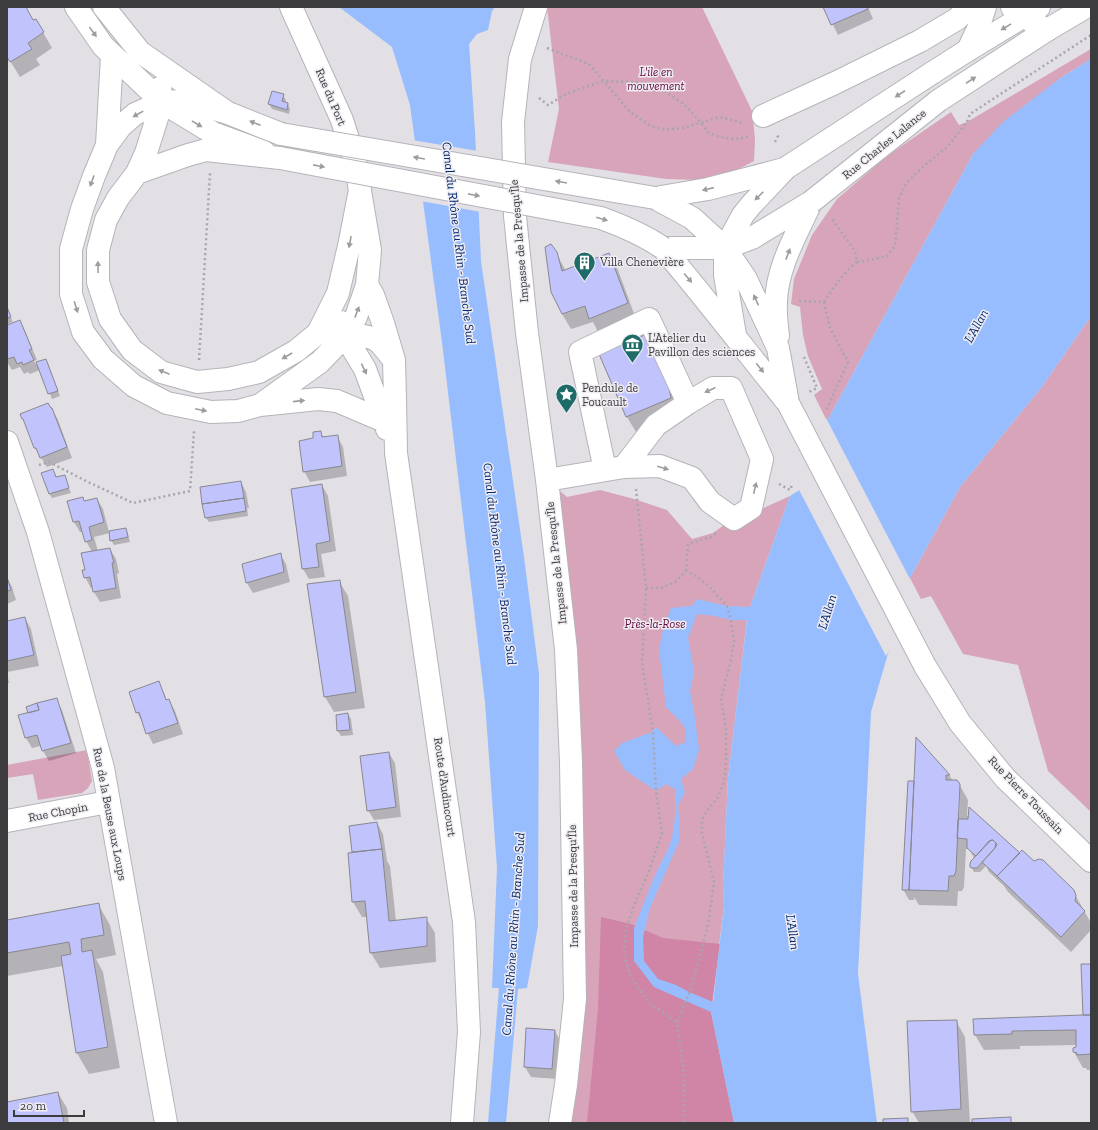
<svg xmlns="http://www.w3.org/2000/svg" width="1098" height="1130" viewBox="0 0 1098 1130" font-family="'Zilla Slab',serif">
	<rect width="100%" height="100%" fill="#e2dfe5"/>
	<path fill="#d7a4ba" d="M547,7H702L752,111L755,139L754,161L731,173L699,180L666,179L548,162L559,109Z
		M1091,49V59L1059,79L973,154L827,421L814,395L822,389L808,356L803,335L800,307L791,304L794,279L812,235L837,199L887,156L951,112L959,125L967,122Z
		M1091,316V812L1048,771L1018,665L963,654L931,596L921,599L910,578L960,487L1041,388Z
		M547,480L567,497L600,490L634,499L667,510L692,539L713,533L727,523L744,517L790,496L750,607L747,619L728,778L723,886L724,905L711,1012L734,1123H560L575,999Z
		M87,750L92,781L88,788L82,793L38,800L33,774L7,778V765Z"/>
	<path fill="#d085a7" d="M601,917L631,924L663,938L720,944L711,1012L734,1123H587L598,1009Z"/>
	<path fill="#97bdfe" fill-rule="evenodd" d="M339,7H495L492,11L488,30L477,34L469,44L475,132L481,261L524,557L539,674L538,926L527,988L518,989L506,1123H488L499,988H492L497,868L485,702L442,342L410,105L392,47Z
		M1091,59V316L1041,388L960,487L910,578L871,712L858,974L877,1123H734L711,1012L654,987L634,961V928L655,875L668,849L672,838L675,817V789L666,784L656,791L625,770L614,751L622,743L652,732L656,727L676,746L686,742V730L680,721L666,707L659,649L663,630L671,608L692,606L697,599L727,606L750,607L790,496L801,489L827,421L973,154L1003,122L1059,79ZM697,614L715,616L731,620H747L728,778L723,886L724,905L713,1002L689,992L676,985L658,979L644,961L643,937L650,908L679,842V817L678,806L685,792L681,779L693,769L699,750L695,718L690,691L694,672L688,638Z"/>
	<path fill="#e2dfe5" d="M412,140L478,151L481,212L421,201Z
		M826,418L911,581L892,646L886,656L798,488Z"/>
	<path fill="#0003" fill-rule="evenodd" d="M7,7H25L33,21L36,20L52,48L36,59L40,65L20,77L7,56Z
		M824,7H868L873,19L838,35Z
		M283,95L286,100L285,103L288,104L290,109L289,114L272,109L269,104Z
		M556,253L566,271L609,255L618,270L636,319L599,334L593,322L571,329L562,314Z
		M7,307L13,323L19,321L25,331L37,360L34,361L36,364L46,360L60,396L52,399L40,370L30,374L28,372L24,374L20,367L12,370L7,362V326L13,324L12,322L7,324Z
		M646,335L675,394L679,414L636,432L627,417Z
		M52,409L58,420L72,458L47,467L35,448L28,427L23,419Z
		M320,432L324,438L337,436L343,447L347,476L310,482L304,471L315,439Z
		M53,470L57,478L64,476L71,493L52,498L49,493Z
		M241,482L246,492L249,508H247L248,516L209,522L206,518Z
		M322,485L328,496L336,551L321,554L325,577L309,579L303,569L292,490Z
		M82,498L85,502L97,499L103,509L109,532L126,529L128,534L130,542L114,545L111,540L110,533L94,537L98,551L110,549L116,559L119,573L117,574L121,598L100,602L94,592L93,587L91,588L85,577L92,552L86,541L83,532H80L74,522Z
		M280,554L286,564L290,582L253,593L247,583Z
		M7,578L12,587L16,600L7,604Z
		M339,581L348,596L365,708L334,712L325,697Z
		M25,618L31,629L39,666L7,672L9,683H7V622Z
		M158,682L164,693L167,701L169,700L175,711L183,734L153,744L137,712Z
		M56,700L62,710L76,753L49,761L43,751L41,746L32,748L26,738L29,713Z
		M348,714L351,719L353,735L341,736L338,731L337,715Z
		M917,739L949,775L953,781L959,784L968,800L967,816H969L1019,853L1034,863L1073,891L1091,923V930L1071,952L1008,892L1004,886L989,872L986,866L980,872H974L971,867L974,858L969,849H966L964,887L962,891H958L957,906L919,905L914,897V900H909L903,889L915,785ZM958,791H960L959,820H957Z
		M389,753L395,763L401,817L374,820L368,810Z
		M377,823L383,834L387,861L390,866L396,921L426,918L435,933L436,962L380,968L371,953L367,917H362L353,902L354,853L350,827Z
		M98,904L110,925L116,955L96,959L103,972L120,1068L89,1074L77,1053L63,966L7,976V921Z
		M1091,965V1070H1087L1086,1068H1083L1074,1052L1077,1048V1045L1020,1046V1049L984,1050L975,1035L1084,1016Z
		M956,1021L965,1037L970,1123H919L912,1111Z
		M555,1031L561,1042L557,1079L531,1077L525,1067Z
		M58,1093L67,1108L69,1123H7V1103Z"/>
	<path fill="#c1c3fd" stroke="#88888e" d="M7,7H26L33,20L36,19L44,32L28,43L32,49L10,62L7,57Z
		M823,7H868V9L831,25Z
		M272,91L284,94L282,101L288,103L287,110L268,104Z
		M551,244L557,252L562,271L609,253L628,303L589,319L585,306L562,314L551,292L545,247Z
		M7,307L11,317L7,318Z
		M20,320L32,349L29,350L34,360L23,365L22,362L17,364L14,357L7,359V325Z
		M647,334L668,383L671,398L626,417L599,354Z
		M46,359L58,391L48,394L36,362Z
		M48,403L51,408H52L67,447L40,458L36,448H34L23,419H22L20,414Z
		M321,431L322,437L338,435L342,466L303,472L299,441L313,438V432Z
		M53,469L56,477L65,475L69,488L49,494L41,473Z
		M241,481L244,498L202,504L200,487Z
		M322,484L330,541L316,544L319,567L302,569L291,489Z
		M83,497L84,501L97,498L104,522L89,527L92,540L85,542L79,521L73,522L67,501Z
		M244,498L246,511L205,518L202,504Z
		M126,528L128,537L110,541L109,531Z
		M110,548L114,563H112L116,588L93,592L90,577L84,578L82,570H85L81,553Z
		M281,553L284,572L246,583L242,564Z
		M7,577L11,590L7,591Z
		M340,580L356,692L324,697L307,584Z
		M25,617L34,655L7,661V621Z
		M159,681L166,700L169,699L178,723L146,734L139,712L136,713L129,692Z
		M57,698L71,743L42,751L37,735L25,738L18,715L39,710L37,703Z
		M37,703L39,710L28,713L26,707Z
		M348,713L350,730L337,731L336,715Z
		M916,737L950,775H946V780H957L960,784L956,871L954,876H949L948,891L909,890Z
		M389,752L396,807L367,811L360,756Z
		M908,781H914L909,890H902Z
		M969,807L1020,853L997,876L982,862L995,848L997,844L993,840L989,841L976,856L967,848V839L957,838L958,819H968Z
		M377,822L382,849L352,852L349,826Z
		M991,840H993L996,843L995,848L977,868H972L970,867V864L971,861Z
		M382,849L389,921L427,917V946L370,953L365,901L352,902L348,853Z
		M1022,850L1034,861L1039,859L1043,860L1074,890L1076,895L1075,901L1085,911L1061,937L997,876Z
		M99,903L104,935L81,939L82,952L92,950L108,1047L76,1053L61,956L71,954L69,942L7,953V920Z
		M1081,964H1091V1015H1083Z
		M1083,1015H1091V1054L1077,1055V1053L1073,1052V1048L1076,1047V1030L1012,1031V1034L974,1035L973,1019Z
		M957,1020L961,1109L911,1112L907,1021Z
		M526,1028L555,1030L552,1069L524,1067Z
		M58,1092L64,1123H7V1102Z
		M1011,1117V1123H972V1119Z
		M908,1118V1123H883V1119Z"/>
	<g fill="none" stroke-linecap="round" stroke-linejoin="round">
		<defs>
			<path id="minor" d="M76,7L103,46L162,102L213,133L264,152
				M104,7L140,52L225,111
				M536,7L520,59L513,122L515,216L527,333L547,480L566,650L571,762L575,999L566,1085L560,1123
				M1012,7L1034,23L1047,30
				M968,50L978,29L985,7
				M763,116L835,83L920,41L957,19L969,7
				M137,173L146,153L162,102L160,88
				M7,442L38,532L103,768L166,1123
				M605,470L580,352L649,319L688,403
				M547,480L624,467L660,466L692,478L710,502L734,519L751,508L762,459L731,388H713L688,403L656,425L624,467
				M7,821L108,802"/>
			<path id="major" d="M932,73L968,50L1039,7
				M938,101L1047,30L1086,7
				M281,134L228,113L184,101L162,102L135,114L121,126L107,145L94,176L82,209L71,249V294L83,332L103,359L134,386L167,403L211,412L238,411L260,405L318,399L337,401L384,421
				M107,145L112,56
				M280,158L206,150L188,155L137,173L118,198L106,220L98,250V282L110,319L132,350L161,372L197,382L228,379L259,372L296,351L318,333L338,293L349,246L360,190
				M655,198L692,218L725,248L746,279L778,348L788,403
				M655,198L708,189L784,169
				M663,248C706,299 746,351 787,402
				M663,248H725L752,238L811,202
				M367,285L373,295L383,323L394,360L395,398L396,453L464,922L469,1032L462,1123
				M341,322L345,336L365,369L387,429
				M333,334C346,336 365,333 376,340C381,343 389,354 393,359
				M735,335L725,275V248L743,215L751,205L786,168
				M778,336C777,325 775,313 776,302C777,266 797,234 811,202
				M263,403L320,362L345,336L356,317L367,285L370,250L355,161L342,120L291,7
				M925,666L960,723L1005,778L1091,861"/>
		</defs>
		<use href="#minor" stroke="#b6b3b9" stroke-width="24"/>
		<use href="#major" stroke="#b6b3b9" stroke-width="24"/>
		<path stroke="#a8a6ab" stroke-width="2.5" stroke-dasharray="2 3" stroke-linecap="butt" d="M547,48L589,64L630,112L651,126L666,130L683,128L720,117L742,123
			M539,98L548,105L566,94L603,81L633,82L652,84L669,94L684,104L701,123L709,133L717,136L725,138L739,139L749,136
			M775,142L778,136L776,134
			M857,262L870,260L887,256L895,246L899,198L907,182L924,166L948,146L967,122L970,114L1091,35
			M799,301L824,302C834,287 843,273 857,262L855,251L832,219
			M824,302L830,328L848,362L826,411
			M804,357L817,388L809,392
			M199,360L210,173
			M39,465L49,462L86,481L133,503L190,491L194,431
			M779,484L790,490L792,485
			M636,489L646,588L642,663L653,732L656,791L662,834L648,873L633,908L626,929L624,955L631,978L650,1003L677,1023
			M686,571L688,544L711,537L716,533
			M646,588H661L675,582L686,571L696,576L709,586L727,606L731,620L734,641L731,660L721,699L726,730V763L724,782L718,797L707,811L702,820V833L714,882L709,919L700,957L690,991L677,1023L684,1072V1123"/>
		<use href="#minor" stroke="#fff" stroke-width="22"/>
		<use href="#major" stroke="#fff" stroke-width="22"/>
		<defs>
			<path id="major-bridge" d="M281,134L655,198
				M280,158L601,218C623,226 644,235 663,248
				M786,168L932,73
				M811,202L938,101
				M788,403L925,666"/>
		</defs>
		<use href="#major-bridge" stroke="#b6b3b9" stroke-width="24" stroke-linecap="butt"/>
		<use href="#major-bridge" stroke="#fff" stroke-width="22"/>
	</g>
	<defs><path id="oneway-solid" d="M-6-.8H1V-3.2L6.5 0L1 3.2V.8H-6Z"/></defs>
	<g fill="#9e9d9e">
		<use href="#oneway-solid" transform="translate(1006 27) rotate(149)"/>
		<use href="#oneway-solid" transform="translate(93 32) rotate(54)"/>
		<use href="#oneway-solid" transform="translate(971 80) rotate(-33)"/>
		<use href="#oneway-solid" transform="translate(900 94) rotate(147)"/>
		<use href="#oneway-solid" transform="translate(138 114) rotate(151)"/>
		<use href="#oneway-solid" transform="translate(255 123) rotate(-159)"/>
		<use href="#oneway-solid" transform="translate(197 124) rotate(31)"/>
		<use href="#oneway-solid" transform="translate(419 158) rotate(-170)"/>
		<use href="#oneway-solid" transform="translate(319 166) rotate(11)"/>
		<use href="#oneway-solid" transform="translate(92 181) rotate(110)"/>
		<use href="#oneway-solid" transform="translate(561 182) rotate(-170)"/>
		<use href="#oneway-solid" transform="translate(708 189) rotate(167)"/>
		<use href="#oneway-solid" transform="translate(474 195) rotate(11)"/>
		<use href="#oneway-solid" transform="translate(759 196) rotate(135)"/>
		<use href="#oneway-solid" transform="translate(602 219) rotate(16)"/>
		<use href="#oneway-solid" transform="translate(350 242) rotate(101)"/>
		<use href="#oneway-solid" transform="translate(788 254) rotate(-69)"/>
		<use href="#oneway-solid" transform="translate(98 267) rotate(-91)"/>
		<use href="#oneway-solid" transform="translate(688 278) rotate(50)"/>
		<use href="#oneway-solid" transform="translate(756 300) rotate(-115)"/>
		<use href="#oneway-solid" transform="translate(76 307) rotate(72)"/>
		<use href="#oneway-solid" transform="translate(357 312) rotate(-69)"/>
		<use href="#oneway-solid" transform="translate(287 356) rotate(150)"/>
		<use href="#oneway-solid" transform="translate(760 368) rotate(51)"/>
		<use href="#oneway-solid" transform="translate(364 369) rotate(64)"/>
		<use href="#oneway-solid" transform="translate(164 372) rotate(-157)"/>
		<use href="#oneway-solid" transform="translate(710 390) rotate(155)"/>
		<use href="#oneway-solid" transform="translate(299 401) rotate(-6)"/>
		<use href="#oneway-solid" transform="translate(201 410) rotate(12)"/>
		<use href="#oneway-solid" transform="translate(663 468) rotate(16)"/>
		<use href="#oneway-solid" transform="translate(755 488) rotate(-77)"/>
	</g>
	<defs>
		<symbol id="building-pin" viewBox="-11 -11 22 30"><path d="M0 17L-7.5 6A9.5 9.5 0 1 1 7.5 6Z" fill="#1f6b68" stroke="#efecf2"/><path d="M-4-6H4V6H1V3H-1V6H-4ZM-2.5-4.3h1.7v1.8h-1.7ZM.8-4.3h1.7v1.8H.8ZM-2.5-1h1.7V.8h-1.7ZM.8-1h1.7V.8H.8Z" fill="#fff"/></symbol>
		<symbol id="museum-pin" viewBox="-11 -11 22 30"><path d="M0 17L-7.5 6A9.5 9.5 0 1 1 7.5 6Z" fill="#1f6b68" stroke="#efecf2"/><path d="M0-6L6-3V-2H-6V-3ZM-5-1h2V3h-2ZM-1-1h2V3h-2ZM3-1h2V3H3ZM-6 4H6V6H-6Z" fill="#fff"/></symbol>
		<symbol id="sight-pin" viewBox="-11 -11 22 30"><path d="M0 17L-7.5 6A9.5 9.5 0 1 1 7.5 6Z" fill="#1f6b68" stroke="#efecf2"/><path d="M0-6L1.8-2.2L6-1.7L2.9 1.2L3.7 5.4L0 3.3L-3.7 5.4L-2.9 1.2L-6-1.7L-1.8-2.2Z" fill="#fff"/></symbol>
	</defs>
	<g fill-rule="evenodd">
		<use href="#building-pin" x="572" y="250" width="25" height="34"/>
		<use href="#museum-pin" x="620" y="332" width="25" height="34"/>
		<use href="#sight-pin" x="554" y="382" width="25" height="34"/>
	</g>
	<g text-anchor="middle" dominant-baseline="central" stroke-width="3" stroke-linejoin="round" paint-order="stroke">
		<g font-size="12" font-style="italic" fill="#63073d" stroke="#efecf2">
			<text x="656" y="72">L'ile en<tspan x="656" dy="14">mouvement</tspan></text>
			<text x="655" y="624">Près-la-Rose</text>
		</g>
		<g font-size="12" fill="#3c3b3d" stroke="#efecf2">
			<text transform="translate(331 97) rotate(67)">Rue du Port</text>
			<text transform="translate(884 144) rotate(-39)">Rue Charles Lalance</text>
			<text transform="translate(519 241) rotate(-95)">Impasse de la Presqu'Île</text>
			<text transform="translate(556 563) rotate(-96)">Impasse de la Presqu'Île</text>
			<text transform="translate(445 787) rotate(82)">Route d'Audincourt</text>
			<text transform="translate(1026 795) rotate(46)">Rue Pierre Toussain</text>
			<text transform="translate(58 812) rotate(-11)">Rue Chopin</text>
			<text transform="translate(110 814) rotate(79)">Rue de la Beuse aux Loups</text>
			<text transform="translate(573 886) rotate(-91)">Impasse de la Presqu'Île</text>
		</g>
		<g font-size="12" fill="#3c3b3d" stroke="#efecf2" text-anchor="start">
			<text x="600" y="262">Villa Chenevière</text>
			<text x="648" y="338">L'Atelier du<tspan x="648" dy="14">Pavillon des sciences</tspan></text>
			<text x="582" y="388">Pendule de<tspan x="582" dy="14">Foucault</tspan></text>
		</g>
		<g font-size="13" font-style="italic" fill="#00286f" stroke="#efecf2">
			<text transform="translate(459 243) rotate(83)">Canal du Rhône au Rhin - Branche Sud</text>
			<text transform="translate(976 326) rotate(-61)">L'Allan</text>
			<text transform="translate(500 564) rotate(83)">Canal du Rhône au Rhin - Branche Sud</text>
			<text transform="translate(827 612) rotate(-73)">L'Allan</text>
			<text transform="translate(793 932) rotate(82)">L'Allan</text>
			<text transform="translate(513 934) rotate(-86)">Canal du Rhône au Rhin - Branche Sud</text>
		</g>
	</g>
	<rect width="1098" height="1130" fill="none" stroke="#3c3b3d" stroke-width="16"/>
	<path d="M14 1110v6h70v-6" fill="none" stroke="#3c3b3d" stroke-width="2"/>
	<text x="20" y="1110" font-size="12" fill="#3c3b3d" stroke="#efecf2" stroke-width="3" paint-order="stroke">20 m</text>
</svg>
